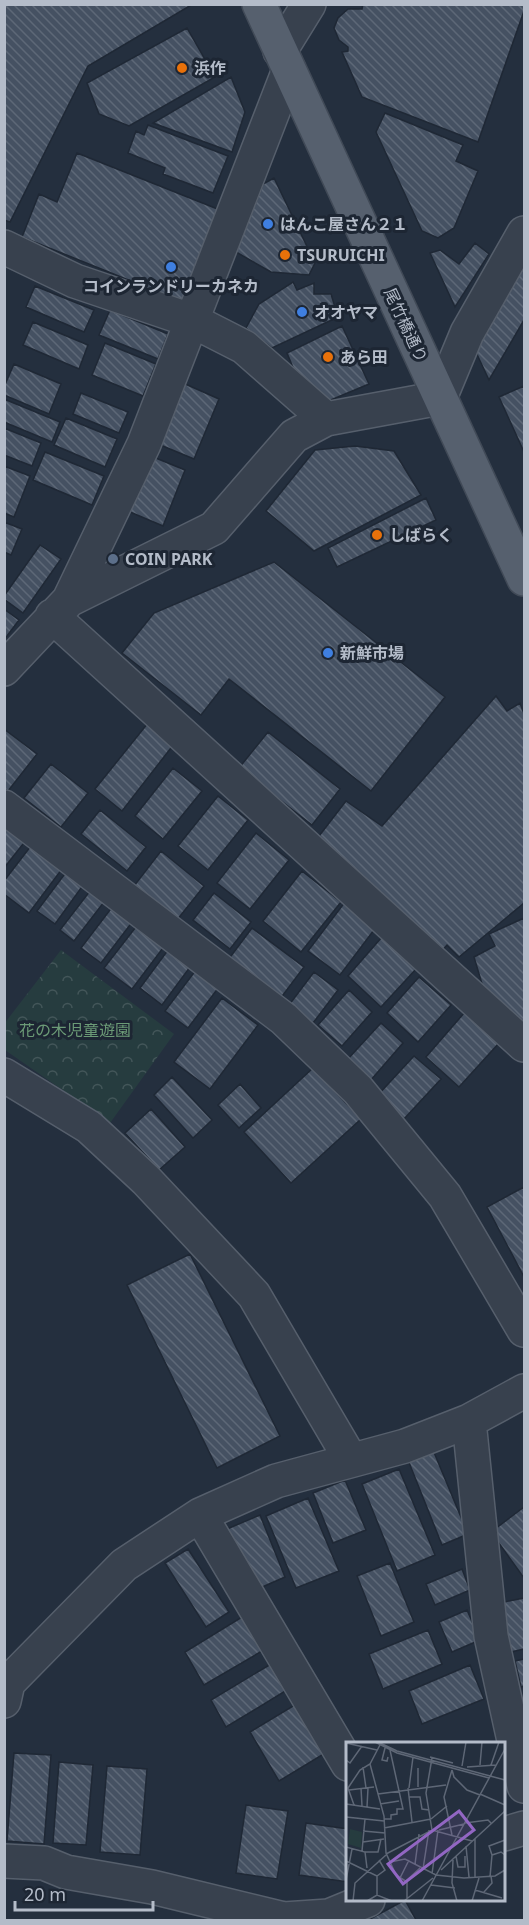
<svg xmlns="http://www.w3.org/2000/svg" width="529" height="1925" viewBox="0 0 529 1925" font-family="'Noto Sans','Noto Sans JP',sans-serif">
	<defs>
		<pattern id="park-crowns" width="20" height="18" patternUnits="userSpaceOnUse" patternTransform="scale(1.5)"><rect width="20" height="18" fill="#263c3f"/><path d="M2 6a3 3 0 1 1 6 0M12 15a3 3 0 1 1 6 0" fill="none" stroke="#435659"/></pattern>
		<pattern id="building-back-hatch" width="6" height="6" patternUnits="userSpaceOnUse" patternTransform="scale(1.5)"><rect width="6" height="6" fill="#455162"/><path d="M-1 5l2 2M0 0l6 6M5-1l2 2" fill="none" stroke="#5d6877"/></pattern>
	</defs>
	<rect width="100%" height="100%" fill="#242f3e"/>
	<path fill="url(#park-crowns)" d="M61,950L174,1034L110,1123L5,1050L4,1024Z"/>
	<path fill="url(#building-back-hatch)" stroke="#1f2835" stroke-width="1.5" d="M4,4H193L88,66L10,222L4,220Z
		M363,4H524V11L478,142L362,97L342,52L348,51V47L339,40L334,28L338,18L348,9H362Z
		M187,28L215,77L129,126L99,114L87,83Z
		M231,77L245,112L232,152L153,123Z
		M385,113L463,145L456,161L478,171L454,228L438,238L422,231L376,132Z
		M148,125L228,156L213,193L163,174L165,168L128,153L136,131L144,135Z
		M77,153L220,210L183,302L22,237L39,194L57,202Z
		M274,178L315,263L309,275L271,272L236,252L263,184Z
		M475,243L489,254L455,307L430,253L440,250L459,264Z
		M524,262V320L489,380L474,348Z
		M293,282L297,290L314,283V294H331L338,317L272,348L246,328L259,304Z
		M35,286L94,310L84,332L26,307Z
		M110,310L168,334L158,359L99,335Z
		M33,322L88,345L79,369L23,345Z
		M342,326L369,384L326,402L299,382L287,353Z
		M105,343L156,364L143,396L92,375Z
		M14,364L61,384L49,414L4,395V387Z
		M183,383L219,399L194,459L158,444Z
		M524,386V452L499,397Z
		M81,393L128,412L119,433L73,414Z
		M4,399L60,422L52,442L4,422Z
		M66,418L117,439L105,467L54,445Z
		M4,428L41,443L32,466L4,455Z
		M355,446L394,451L421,495L314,551L266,511L315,450Z
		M45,452L104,476L92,505L33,480Z
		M146,454L185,470L163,526L123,509Z
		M4,466L30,476L14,517L4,513Z
		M426,498L436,520L337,567L328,548Z
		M4,522L22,529L11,555L4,552Z
		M40,545L61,559L23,613L4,599V596Z
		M274,562L445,697L371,791L229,679L201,715L122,653L154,613Z
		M4,609L19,620L4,640Z
		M496,696L507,711L520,703L524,714V903L459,957L447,945L439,954L316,840L346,801L382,826Z
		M148,723L174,744L122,811L95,789Z
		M4,729L37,754L8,791L4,788Z
		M268,732L340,789L312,825L239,768Z
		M51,764L88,793L61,827L24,798Z
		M173,768L202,791L163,839L135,816Z
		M218,796L248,820L208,870L178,846Z
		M100,810L146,847L127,871L81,834Z
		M4,822L27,839L4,868Z
		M256,833L289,860L250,909L217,883Z
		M34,842L65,865L29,913L4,894V881Z
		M161,851L204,886L177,920L134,886Z
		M67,871L84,884L55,924L37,911Z
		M302,871L341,902L301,952L263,921Z
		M90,891L104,902L74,941L60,930Z
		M214,893L251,922L230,949L193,920Z
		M345,902L377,926L340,975L308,951Z
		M113,906L133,921L101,963L81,948Z
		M524,918V1029L485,994L474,957L495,946L489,934Z
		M139,923L166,944L132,989L104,968Z
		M252,928L304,967L280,999L228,960Z
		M382,937L416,969L381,1007L348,976Z
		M171,946L193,963L162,1005L140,988Z
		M199,966L222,983L188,1028L165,1011Z
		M314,972L338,990L313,1023L289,1005Z
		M419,977L451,1005L418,1042L387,1013Z
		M349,990L372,1012L342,1046L318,1025Z
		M222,998L258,1025L210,1089L174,1062Z
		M465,1012L499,1043L459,1087L426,1057Z
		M381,1023L403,1043L370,1081L347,1060Z
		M414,1056L441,1079L403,1120L377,1096Z
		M313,1068L361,1119L291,1183L244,1132Z
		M172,1077L212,1120L193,1138L154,1095Z
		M240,1084L261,1108L239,1128L218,1105Z
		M151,1109L185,1147L159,1170L125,1133Z
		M524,1187V1277L487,1207Z
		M190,1254L280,1436L217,1468L127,1285Z
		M433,1450L468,1534L442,1545L408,1460Z
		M399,1469L435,1555L397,1571L362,1484Z
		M345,1480L366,1530L333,1543L313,1493Z
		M308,1498L339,1571L296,1588L266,1516Z
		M524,1507V1578L491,1532Z
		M260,1515L285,1577L253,1591L227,1529Z
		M188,1549L229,1612L206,1627L165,1563Z
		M390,1563L414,1622L381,1636L357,1576Z
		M462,1569L470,1590L435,1605L426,1584Z
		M524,1598V1649L511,1652L499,1603Z
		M467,1610L480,1640L452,1652L439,1622Z
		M242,1617L262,1651L204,1685L185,1652Z
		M428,1630L442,1664L383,1689L369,1654Z
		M524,1659V1686L521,1687L515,1661Z
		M271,1664L287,1690L226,1727L211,1700Z
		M470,1665L484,1699L422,1724L409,1691Z
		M298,1703L327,1752L279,1781L250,1732Z
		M14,1753L51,1755L44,1844L7,1841Z
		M59,1762L93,1765L86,1845L53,1843Z
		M107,1766L147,1769L140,1855L100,1852Z
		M246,1805L288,1811L277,1879L236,1873Z
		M306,1823L348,1829V1882L299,1875Z
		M405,1900L416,1920H370V1919Z"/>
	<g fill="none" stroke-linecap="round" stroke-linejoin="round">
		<defs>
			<path id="minor" d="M280,51L309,4
				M4,247L75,281L193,321L244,347L326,419
				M69,600L144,444L289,70
				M52,616L524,1045
				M4,669L69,600L214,528L294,436L326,419L440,398L467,333L524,233
				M4,807L284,1019L358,1090L445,1196L524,1330
				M4,1075L89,1127L146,1180L254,1295L351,1460
				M469,1421L491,1636L524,1786
				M200,1515L348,1764
				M4,1701L8,1683L124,1565L200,1515L276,1481L405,1446L469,1421L524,1391
				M504,1834L524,1828
				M4,1861L44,1863L66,1872L152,1887L284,1919L329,1916L368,1900"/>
			<path id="major" d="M259,4L524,579"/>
		</defs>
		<use href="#minor" stroke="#565f6c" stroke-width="36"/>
		<use href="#major" stroke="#414a57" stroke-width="36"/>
		<use href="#minor" stroke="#38414e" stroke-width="33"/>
		<use href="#major" stroke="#56606e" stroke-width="33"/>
	</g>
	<g fill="#e8710a" stroke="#1d2633" stroke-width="2">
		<circle cx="182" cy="68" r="6"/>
		<circle cx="285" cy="255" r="6"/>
		<circle cx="328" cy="357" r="6"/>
		<circle cx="377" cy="535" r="6"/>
	</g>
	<g fill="#3f7fe0" stroke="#1d2633" stroke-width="2">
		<circle cx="268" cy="224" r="6"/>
		<circle cx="171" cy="267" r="6"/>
		<circle cx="302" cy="312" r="6"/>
		<circle cx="328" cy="653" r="6"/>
	</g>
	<circle fill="#5c6f8a" stroke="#1d2633" stroke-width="2" cx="113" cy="559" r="6"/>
	<g text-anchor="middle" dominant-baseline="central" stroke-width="6" stroke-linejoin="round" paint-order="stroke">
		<g font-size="16" font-weight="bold" fill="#b4bcc9" stroke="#1d2633" text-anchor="start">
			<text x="194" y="68">浜作</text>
			<text x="280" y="224">はんこ屋さん２１</text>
			<text x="297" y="255">TSURUICHI</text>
			<text x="171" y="286" text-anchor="middle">コインランドリーカネカ</text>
			<text x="314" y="312">オオヤマ</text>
			<text x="340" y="357">あら田</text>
			<text x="389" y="535">しばらく</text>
			<text x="125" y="559">COIN PARK</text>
			<text x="340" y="653">新鮮市場</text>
		</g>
		<g font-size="16" fill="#b4bcc9" stroke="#1d2633">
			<text transform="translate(406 325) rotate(65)">尾竹橋通り</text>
		</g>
		<g font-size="16" fill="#6b9a76" stroke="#1d2633">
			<text x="75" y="1030">花の木児童遊園</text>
		</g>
	</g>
	<g transform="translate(346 1742)">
		<rect width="159" height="159" fill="#242f3e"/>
		<path d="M4,87L16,90L15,106L2,102Z" fill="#263c3f"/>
		<path fill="none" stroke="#5e6776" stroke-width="1.5" d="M29,0L51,11L143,36M32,0L51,9L159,38M0,1L31,8M39,6L36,18L41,19L42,15M84,15L107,21M86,16L80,51L86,88M0,18L4,21L16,4M24,22L38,74L40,111L50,133L61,140V156M134,23L136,0M145,23L153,0M116,24L120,0M17,25L20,46M121,25L150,23M106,28L98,55L106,93M106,28L108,35L121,48L134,53M72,45V26M2,46L14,28L24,22L35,1M2,46L8,63M15,46L16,64M62,46L66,80M63,46L67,15M3,48L28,45M32,52L100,43M134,52L159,63M63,55H74L76,67L83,68M0,62L34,67M34,62L53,59M21,65L22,46M0,75L38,79M38,77H45V73L51,72V67H57L44,8M85,77L101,64M119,81L142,78L145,81M38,86L85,77M93,88L118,82M17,89L39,91M129,97V135M159,98L143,104L146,113L155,110L159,113M17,100L38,97M120,104L123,135M0,105L19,110L21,126M16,109L19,77M19,110H32L35,97M40,112L86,88L126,99M110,114L112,125H119V114M107,118L106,141L111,159M0,119L31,134V153M44,120L59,117L90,133L118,136L149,134L159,128M69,122L73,92M77,127L83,88M95,128L159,69M86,132L92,88M31,134L39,128L33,118M144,135L146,113M54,136L63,118M0,138L6,107M60,139L74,126M85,143L109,146M129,148L156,156M138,150L146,141L145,134M7,159L9,141L40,113M21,159L31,153L46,159M58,159L87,136M76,159L159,7M126,159L133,136"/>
		<path fill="#9266c3" fill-opacity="0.15" stroke="#9266c3" stroke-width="3" d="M113,69L128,88L57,142L42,122Z"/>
		<rect width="159" height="159" fill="none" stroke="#b4bcc9" stroke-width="3"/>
	</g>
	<rect width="529" height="1925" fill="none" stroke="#b4bcc9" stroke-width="12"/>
	<path d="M15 1901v9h138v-9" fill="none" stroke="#b4bcc9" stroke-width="3"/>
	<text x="24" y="1901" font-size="18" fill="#b4bcc9" stroke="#1d2633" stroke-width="4.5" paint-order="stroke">20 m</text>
</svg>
